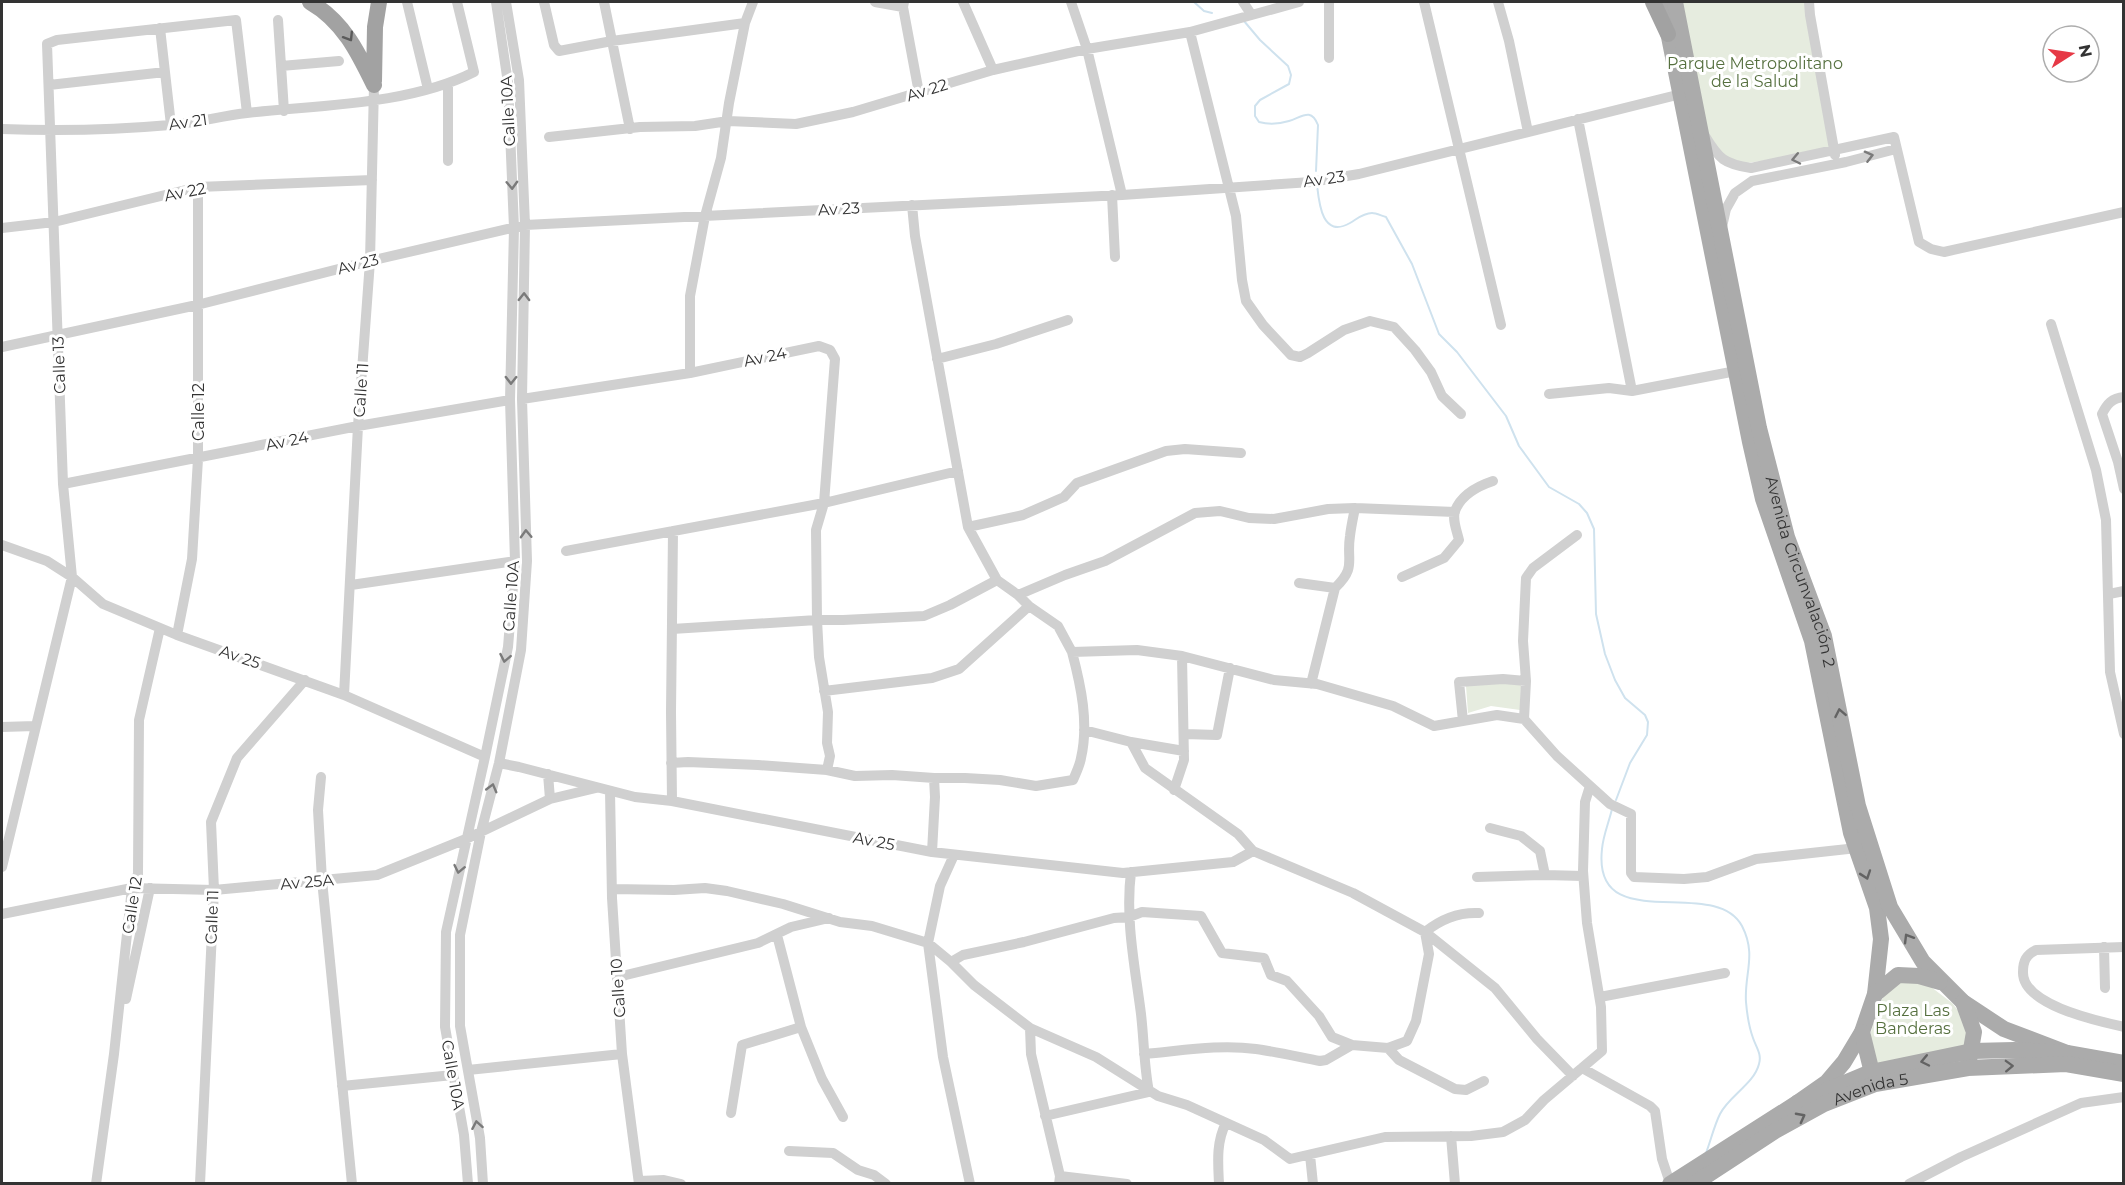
<svg xmlns="http://www.w3.org/2000/svg" width="2125" height="1185" viewBox="0 0 2125 1185" font-family="Montserrat,sans-serif">
	<rect width="100%" height="100%" fill="#fff"/>
	<path fill="#e6ecdf" d="M1675,2H1809L1834,151L1732,165L1711,146Z
		M1502,682L1521,684L1520,710L1491,706L1468,713L1466,686Z
		M1905,980H1922L1952,1003L1964,1018L1969,1034L1964,1047L1874,1066L1869,1039L1878,1007L1886,992Z"/>
	<g fill="none" stroke-linecap="round" stroke-linejoin="round">
		<path stroke="#cfe2ee" stroke-width="2" d="M1194,2L1204,11L1212,13
			M1244,21L1260,40L1288,66L1291,75L1289,84L1260,100L1255,106V116L1259,122C1270,125 1279,124 1289,121C1302,117 1311,107 1318,125L1316,171
			M1317,185C1319,203 1322,239 1350,223C1357,219 1363,213 1372,213C1376,213 1382,216 1386,217L1412,264L1439,334L1457,352L1506,416L1519,446L1549,487L1579,504L1587,513L1594,529L1596,614L1605,654L1615,680L1625,698L1645,715L1648,722L1647,735L1630,763L1616,800
			M1612,809C1609,822 1603,836 1602,849C1592,939 1714,874 1742,926C1757,955 1744,974 1746,1002C1747,1014 1749,1027 1753,1038C1756,1047 1762,1054 1759,1064C1754,1084 1729,1096 1720,1114C1714,1126 1711,1140 1706,1153"/>
		<path stroke="#d0d0d0" stroke-width="10" d="M407,2L428,89
			M544,2L554,45L559,51L612,41L745,23
			M604,2L630,129
			M875,2L903,7
			M904,2L903,7L919,93
			M963,2L993,70
			M1071,2L1087,49L1122,195
			M1243,2L1251,14
			M1424,2L1501,325
			M1498,2L1509,41L1528,132
			M1809,2L1810,15L1835,155
			M278,20L284,111
			M160,28L171,125
			M1190,32L1236,216L1242,280L1246,301L1263,325L1291,355L1300,357L1308,353L1344,330L1370,321L1394,327L1415,350L1431,372L1442,396L1461,414
			M1329,58V2
			M281,66L339,61
			M448,84V161
			M49,85L165,72
			M1578,119L1632,391L1736,371
			M2,129C58,131 114,130 170,125C196,123 221,116 247,113C319,105 409,105 474,72L457,2
			M1705,136C1719,159 1724,164 1751,168L1894,137L1919,242L1931,249L1944,252L2124,212
			M549,137L640,127L695,126L728,121L796,124L853,112L993,70L1087,49L1190,32L1299,2
			M1112,195L1115,257
			M912,205L915,236L968,527L997,580L1018,595L1029,606L1058,626L1072,652L1137,650L1182,656L1274,680L1317,684L1393,706L1434,726L1497,715L1524,719
			M1722,227L1726,209L1735,193L1752,181L1846,162L1896,149
			M2,228L54,222L198,187L372,180
			M2051,324L2096,470L2106,520L2110,672L2124,734
			M2,347L197,305L370,261L525,225L1122,195L1311,182L1359,174L1681,94
			M937,359L996,344L1068,320
			M690,373V296L705,216L721,158L729,103L745,23L753,2
			M1549,394L1609,388L1632,391
			M2124,397C2112,398 2107,404 2102,414L2118,462L2124,489
			M522,399L690,373L819,346L830,350L835,359L824,503L816,530L817,620L819,657L828,712L827,743L830,756L827,770
			M63,484L358,426L510,400
			M968,527L1023,515L1064,497L1077,483L1166,451L1185,449L1241,453
			M1577,535L1533,568L1526,578L1523,641L1526,681L1524,719L1557,756L1610,804L1631,814V873L1634,877L1684,879L1707,877L1756,859L1857,848
			M2,545L47,561L72,577L103,604L177,635L344,695L485,757
			M566,551L824,503L958,471
			M1402,577L1444,558L1459,540C1457,531 1452,520 1455,511C1461,495 1478,486 1493,481
			M1299,583L1335,588L1311,684
			M351,585L515,561
			M1335,588C1357,567 1346,561 1350,536C1351,527 1353,518 1355,508
			M2109,594L2124,591
			M1018,595L1065,575L1105,561L1195,513L1220,511L1249,518L1274,519L1328,509L1355,508L1455,512
			M672,629L817,620H843L924,616L950,605L997,580
			M177,635L192,559L198,459V187
			M824,691L932,678L959,669L1029,606
			M344,695L358,426L370,261L374,85
			M1463,721L1459,682L1503,679L1526,681
			M2,727L35,726
			M1084,730L1131,742L1184,751
			M1185,734L1217,735L1230,668
			M1131,742L1145,768L1238,834L1253,851L1353,893L1425,932L1495,988L1537,1039L1573,1076
			M499,763L519,767L635,797L672,801L932,852L1123,873L1233,862L1253,851
			M671,763L688,762L758,765L827,770L855,776L892,775L934,778H965L1000,780L1036,786L1073,780C1076,773 1080,765 1081,758C1089,723 1081,686 1072,652
			M548,774L550,799
			M321,777L318,810L322,880L352,1184
			M1174,790L1184,760L1182,656
			M610,791L612,898L622,1054L639,1184
			M672,801L671,712L673,531
			M1490,828L1521,836L1540,851L1545,875L1583,876
			M932,852L935,797L934,778
			M954,855L940,886L928,943L943,1057L970,1184
			M2,867L72,577L63,484L47,44L57,40L236,20L247,113
			M1477,877L1545,875
			M612,889L674,890L705,888L727,891L783,904L840,922L872,926L928,943L951,962L974,985L1030,1028L1096,1057L1158,1096L1187,1105L1264,1140L1290,1159L1385,1137L1471,1136L1503,1132L1525,1120L1544,1100L1602,1051L1601,1007L1587,923L1583,871L1585,802L1590,786
			M2,914L132,888L214,890L377,875L466,839L550,799L596,788
			M777,935L801,1027L822,1079L843,1117
			M2104,947L2105,988
			M2124,947L2036,950C2026,955 2023,961 2023,972C2022,1005 2098,1021 2124,1027
			M951,962L963,955L1024,942L1114,918L1129,917L1142,912L1201,916L1222,953L1264,958L1271,975L1287,981L1319,1016L1332,1037L1352,1045L1388,1048L1407,1041L1416,1021L1429,954L1425,932C1441,919 1459,912 1479,913
			M617,979L626,975L758,943L791,927L829,918
			M1600,997L1725,973
			M126,999L150,888
			M1030,1028L1031,1054L1060,1176L1059,1184
			M1388,1048L1399,1060L1455,1089L1466,1090L1484,1081
			M1144,1054C1181,1051 1218,1044 1256,1049C1277,1052 1299,1057 1320,1061L1326,1060L1352,1045
			M1582,1068L1650,1106L1655,1111L1662,1159L1670,1183
			M468,1070L622,1054
			M342,1086L453,1075
			M731,1113L742,1045L801,1027
			M1045,1116L1149,1092C1144,1066 1144,1040 1141,1014C1135,967 1125,919 1131,872
			M1451,1136L1455,1184
			M789,1151L833,1153L858,1170L874,1175L886,1184
			M1310,1155L1313,1184
			M1060,1176L1127,1184
			M639,1181L664,1180L681,1184
			M96,1184L114,1054L132,888L138,874L139,720L160,628
			M200,1184L214,890L211,822L237,758L305,680
			M468,1184L464,1135L445,1027L446,932L485,757L508,647L515,561L510,400L514,228L508,83L496,2
			M483,1184L480,1138L460,1026V935L481,832L499,763L521,650L527,561L522,399L525,225L519,80L506,2
			M1219,1184C1218,1163 1216,1142 1226,1123
			M1909,1184L1961,1157L2081,1103L2124,1097"/>
		<g stroke="#ababab" stroke-width="16">
			<path d="M1662,2L1750,442L1763,499L1812,641L1851,833L1877,908L1881,939L1875,994L1862,1032L1844,1062L1827,1082L1797,1103"/>
			<path id="s1" d="M1675,2L1759,428L1787,537L1824,636L1858,806L1890,907L1923,962L1963,1002L2004,1029L2067,1053"/>
			<path d="M1875,994L1898,975L1919,976L1940,982"/>
			<path d="M1963,1002L1974,1032L1969,1061"/>
			<path d="M1862,1032L1874,1081"/>
			<path d="M1670,1184L1797,1103L1871,1072L1972,1051L2014,1050L2067,1053L2124,1063"/>
			<path id="s2" d="M1694,1184L1775,1131L1824,1104L1875,1084L1968,1068L2066,1064L2124,1074"/>
		</g>
		<path stroke="#a2a2a2" stroke-width="16" d="M310,2C343,21 358,52 374,85
			M1653,2L1668,34
			M374,81L375,27L379,2"/>
	</g>
	<defs><path id="oneway-chevron" d="M-2-3.5L2.5 0L-2 3.5" fill="none" stroke-width="1.6" stroke-linecap="round" stroke-linejoin="round" transform="scale(1.5)"/></defs>
	<use stroke="#5a5a5a" href="#oneway-chevron" transform="translate(349 37) rotate(58)"/>
	<g stroke="#7a7a7a">
		<use href="#oneway-chevron" transform="translate(1869 156) rotate(-14)"/>
		<use href="#oneway-chevron" transform="translate(1796 159) rotate(168)"/>
		<use href="#oneway-chevron" transform="translate(512 185) rotate(88)"/>
		<use href="#oneway-chevron" transform="translate(524 297) rotate(-89)"/>
		<use href="#oneway-chevron" transform="translate(511 380) rotate(91)"/>
		<use href="#oneway-chevron" transform="translate(526 534) rotate(-92)"/>
		<use href="#oneway-chevron" transform="translate(505 658) rotate(101)"/>
		<use href="#oneway-chevron" transform="translate(492 788) rotate(-75)"/>
		<use href="#oneway-chevron" transform="translate(459 869) rotate(102)"/>
		<use href="#oneway-chevron" transform="translate(477 1125) rotate(-100)"/>
	</g>
	<g stroke="#636363">
		<use href="#oneway-chevron" transform="translate(1840 713) rotate(-101)"/>
		<use href="#oneway-chevron" transform="translate(1866 875) rotate(71)"/>
		<use href="#oneway-chevron" transform="translate(1908 938) rotate(-121)"/>
		<use href="#oneway-chevron" transform="translate(1925 1061) rotate(168)"/>
		<use href="#oneway-chevron" transform="translate(2009 1066) rotate(-2)"/>
		<use href="#oneway-chevron" transform="translate(1801 1117) rotate(-28)"/>
	</g>
	<g text-anchor="middle" dominant-baseline="central" stroke-width="6" stroke-linejoin="round" paint-order="stroke">
		<g font-size="16" fill="#56703f" stroke="#fff">
			<text x="1755" y="63">Parque Metropolitano<tspan x="1755" dy="18">de la Salud</tspan></text>
			<text x="1913" y="1010">Plaza Las<tspan x="1913" dy="18">Banderas</tspan></text>
		</g>
		<g font-size="16" fill="#333" stroke="#fff">
			<text transform="translate(927 90) rotate(-17)">Av 22</text>
			<text transform="translate(508 111) rotate(-93)">Calle 10A</text>
			<text transform="translate(188 122) rotate(-8)">Av 21</text>
			<text transform="translate(1324 179) rotate(-8)">Av 23</text>
			<text transform="translate(185 192) rotate(-11)">Av 22</text>
			<text transform="translate(839 209) rotate(-3)">Av 23</text>
			<text transform="translate(358 264) rotate(-14)">Av 23</text>
			<text transform="translate(765 357) rotate(-12)">Av 24</text>
			<text transform="translate(59 365) rotate(-92)">Calle 13</text>
			<text transform="translate(361 390) rotate(-86)">Calle 11</text>
			<text transform="translate(198 412) rotate(-90)">Calle 12</text>
			<text transform="translate(287 441) rotate(-12)">Av 24</text>
			<text stroke="none"><textPath href="#s1" startOffset="584">Avenida Circunvalación 2</textPath></text>
			<text transform="translate(511 596) rotate(-86)">Calle 10A</text>
			<text transform="translate(240 657) rotate(19)">Av 25</text>
			<text transform="translate(874 841) rotate(11)">Av 25</text>
			<text transform="translate(307 882) rotate(-5)">Av 25A</text>
			<text transform="translate(132 905) rotate(-81)">Calle 12</text>
			<text transform="translate(212 917) rotate(-88)">Calle 11</text>
			<text transform="translate(618 988) rotate(-94)">Calle 10</text>
			<text transform="translate(453 1075) rotate(80)">Calle 10A</text>
			<text stroke="none"><textPath href="#s2" startOffset="202">Avenida 5</textPath></text>
		</g>
	</g>
	<rect width="2125" height="1185" fill="none" stroke="#333333" stroke-width="6"/>
	<g transform="translate(2071 54) rotate(78)"><circle r="28" fill="#ffffff" stroke="#adadad" stroke-width="1.5"/>
	<path d="M0-4.5L10 22L0 15L-10 22Z" fill="#e63946"/>
	<text y="-9" font-size="16" font-weight="bold" text-anchor="middle" fill="#333333">N</text>
	</g>
</svg>
